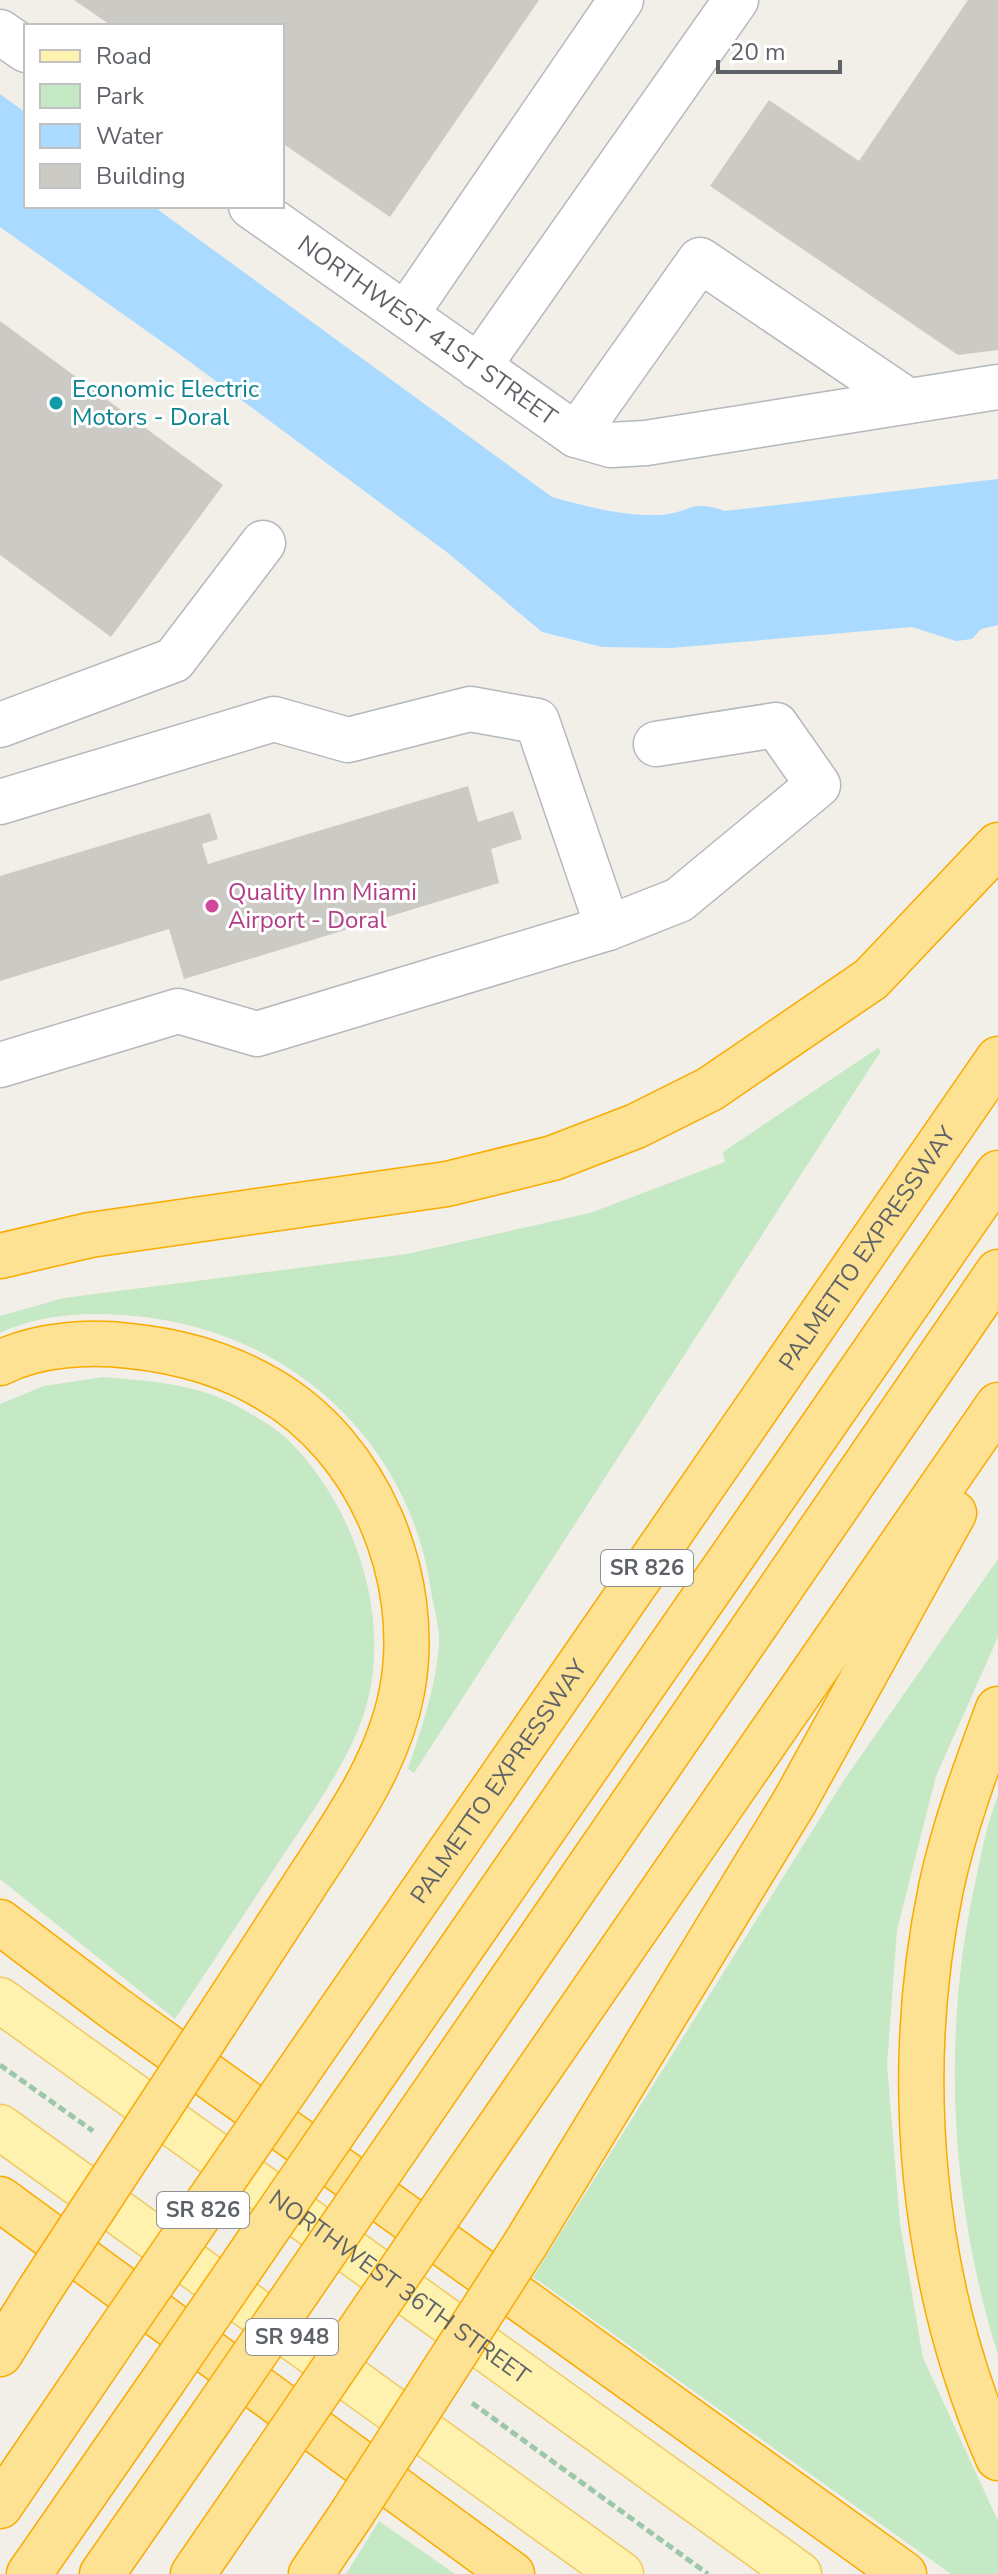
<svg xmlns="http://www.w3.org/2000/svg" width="998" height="2574" viewBox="0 0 998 2574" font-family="'Nunito Sans',sans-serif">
	<rect width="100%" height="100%" fill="#f1efe8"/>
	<path fill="#c5e8c5" d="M878,1048L881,1051L877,1057L414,1773L408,1769C421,1731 436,1686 439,1645C440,1628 434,1608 431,1591C412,1456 312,1352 179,1323C125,1311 51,1308 0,1333V1316L64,1298L407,1254L590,1213L725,1162L723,1152Z
		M103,1377C147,1381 193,1383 233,1404C251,1414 275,1427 289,1441C360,1511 399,1637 357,1732C338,1777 309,1816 282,1857C246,1911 211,1965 175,2019L0,1879V1404L44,1386Z
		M998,1559V1637L936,1776L897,1930L887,2065L900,2223L923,2358L998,2521V2574H951L533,2277L844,1780Z
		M998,1796V2355C950,2203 941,2034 976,1879C982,1851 987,1823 998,1796Z
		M379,2521L455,2574H346Z"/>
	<path fill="#aadaff" d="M0,94L26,113V206H153L552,497C588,507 622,516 658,515C690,514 689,498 725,511L998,479V625L981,629L972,639L956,641L912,627L671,648L602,647L542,632L448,553L182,356L0,227Z"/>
	<path fill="#cccac5" d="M74,0H539L390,217L282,143V26H112Z
		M968,0H998V350L958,355L710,186L769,100L859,161Z
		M0,321L223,485L111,637L0,555Z
		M468,786L478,822L513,811L522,839L491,849L499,883L184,979L169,929L0,981V876L210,813L218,839L202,844L208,864Z"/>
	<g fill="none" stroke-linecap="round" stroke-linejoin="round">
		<defs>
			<g id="minor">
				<path d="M0,32L26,50"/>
				<path id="s1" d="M251,206L576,435L611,445L646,443L998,387"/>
				<path d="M406,314L621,0"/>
				<path d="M478,367L736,0"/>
				<path d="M576,435L700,260L908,401"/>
				<path d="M0,725L174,660L263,543"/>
				<path d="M0,802L274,719L348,740L470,709L537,721L608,928L257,1034L178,1011L0,1065"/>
				<path d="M608,928L679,900L818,785L776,725L656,744"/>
			</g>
			<g id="major">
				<path id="s2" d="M0,2000L799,2574"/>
				<path d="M0,2127L621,2574"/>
			</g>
			<g id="highway">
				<path d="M0,1256L90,1235L447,1184L553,1158L636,1126L710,1089L871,979L998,845"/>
				<path d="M0,1363C38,1344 89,1341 130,1346C178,1351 226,1364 268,1389C369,1447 423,1578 402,1691C388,1765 342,1827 302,1889C273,1933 245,1977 216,2021"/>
				<path d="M998,1709C976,1768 954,1827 941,1888C902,2076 921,2282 998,2458"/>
				<path d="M0,1922L114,2008L904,2574"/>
				<path id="s3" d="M295,2076L998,1059"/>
				<path d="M347,2113L998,1173"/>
				<path d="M396,2148L998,1272"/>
				<path d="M455,2191L998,1405"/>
				<path d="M0,2199L512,2574"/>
				<path d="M526,2243L795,1801L954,1513"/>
				<path d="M0,2354L39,2291"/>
				<path d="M0,2506L111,2343"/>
				<path d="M29,2574L163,2381"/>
				<path d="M102,2574L212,2416"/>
				<path d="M193,2574L272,2459"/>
				<path d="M311,2574L351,2515"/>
			</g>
		</defs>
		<use href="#minor" stroke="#b5b8bc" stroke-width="47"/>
		<use href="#major" stroke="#f2c960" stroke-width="47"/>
		<use href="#highway" stroke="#f9ab00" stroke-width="47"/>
		<path stroke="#9cc7a9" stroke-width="5" stroke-dasharray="8 4" stroke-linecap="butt" d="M0,2065L93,2131
			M472,2403L708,2574"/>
		<use href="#minor" stroke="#fff" stroke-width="44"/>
		<use href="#major" stroke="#fff2af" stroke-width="44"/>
		<use href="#highway" stroke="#fde293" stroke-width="44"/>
		<defs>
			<path id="highway-bridge" d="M39,2291L216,2021
				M111,2343L295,2076
				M163,2381L347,2113
				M212,2416L396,2148
				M272,2459L455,2191
				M351,2515L526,2243"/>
		</defs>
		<use href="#highway-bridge" stroke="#f9ab00" stroke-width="47" stroke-linecap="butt"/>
		<use href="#highway-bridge" stroke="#fde293" stroke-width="44"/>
	</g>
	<circle fill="#0f9aa8" stroke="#fff" stroke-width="3" cx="56" cy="403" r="8"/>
	<circle fill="#d1479c" stroke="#fff" stroke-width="3" cx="212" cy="906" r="8"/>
	<g text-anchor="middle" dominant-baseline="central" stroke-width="6" stroke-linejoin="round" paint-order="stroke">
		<g fill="#fff" stroke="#8f9295" stroke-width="2">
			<rect x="601" y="1550" width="92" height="36" rx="6"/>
			<rect x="157" y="2192" width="92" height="36" rx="6"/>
			<rect x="246" y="2319" width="92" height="36" rx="6"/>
		</g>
		<g font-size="22" font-weight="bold" fill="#5f6368">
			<text x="647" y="1568">SR 826</text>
			<text x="203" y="2210">SR 826</text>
			<text x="292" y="2337">SR 948</text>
		</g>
		<g font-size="24" fill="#5f6368" stroke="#fff">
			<text stroke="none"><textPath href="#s1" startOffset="216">NORTHWEST 41ST STREET</textPath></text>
			<text stroke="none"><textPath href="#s3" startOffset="1006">PALMETTO EXPRESSWAY</textPath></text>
			<text stroke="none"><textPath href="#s3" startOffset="358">PALMETTO EXPRESSWAY</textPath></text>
			<text stroke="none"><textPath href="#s2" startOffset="492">NORTHWEST 36TH STREET</textPath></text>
		</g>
		<g font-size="24" fill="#0d838f" stroke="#fff" text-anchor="start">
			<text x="72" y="389">Economic Electric<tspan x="72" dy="28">Motors - Doral</tspan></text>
		</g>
		<g font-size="24" fill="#b23c85" stroke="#fff" text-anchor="start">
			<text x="228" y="892">Quality Inn Miami<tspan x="228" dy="28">Airport - Doral</tspan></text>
		</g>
	</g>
	<rect x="24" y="24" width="260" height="184" fill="#ffffff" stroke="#bfc1c3" stroke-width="2"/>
	<rect x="40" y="50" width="40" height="12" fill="#fff2af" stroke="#bfc1c3" stroke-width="2"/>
	<text x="96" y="64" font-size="24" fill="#5f6368">Road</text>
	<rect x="40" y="84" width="40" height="24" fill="#c5e8c5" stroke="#bfc1c3" stroke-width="2"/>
	<text x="96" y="104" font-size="24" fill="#5f6368">Park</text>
	<rect x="40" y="124" width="40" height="24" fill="#aadaff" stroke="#bfc1c3" stroke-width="2"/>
	<text x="96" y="144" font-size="24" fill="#5f6368">Water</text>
	<rect x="40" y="164" width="40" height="24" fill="#cccac5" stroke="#bfc1c3" stroke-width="2"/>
	<text x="96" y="184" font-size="24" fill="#5f6368">Building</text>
	<path d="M718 60v12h122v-12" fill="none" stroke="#5f6368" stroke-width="4"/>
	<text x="730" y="60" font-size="24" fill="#5f6368" stroke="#ffffff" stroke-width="6" paint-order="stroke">20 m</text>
</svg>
